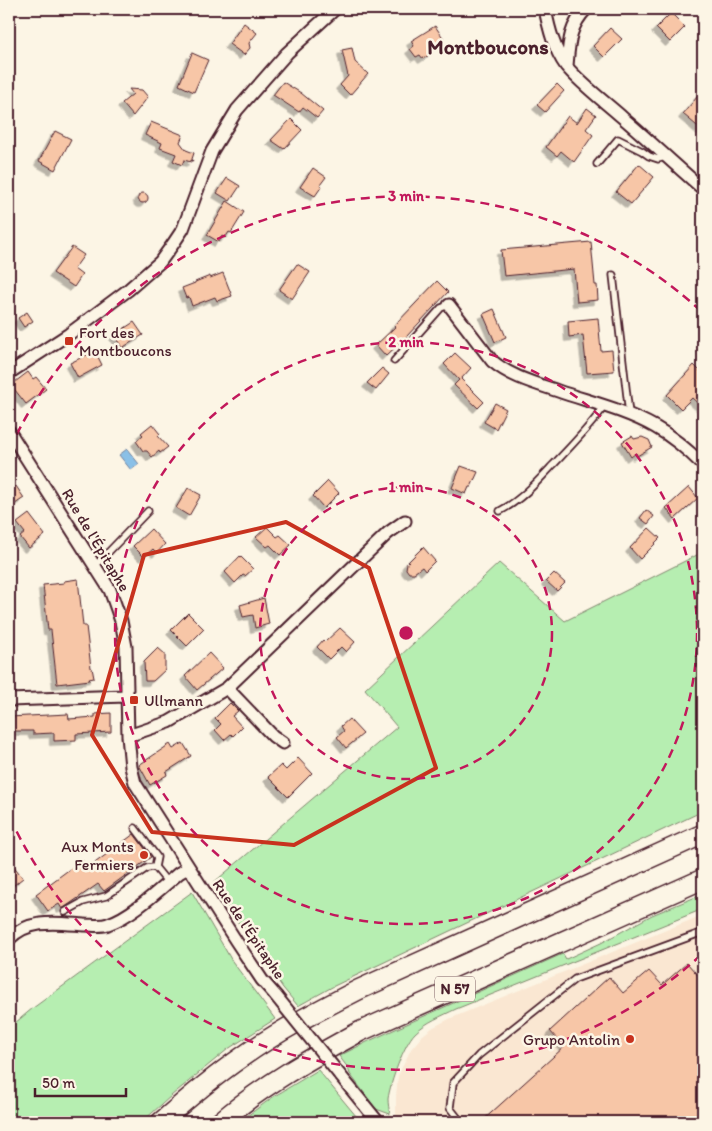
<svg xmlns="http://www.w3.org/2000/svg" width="712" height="1131" viewBox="0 0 712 1131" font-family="Itim,sans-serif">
	<defs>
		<filter id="shadow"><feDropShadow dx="-4.5" dy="4.5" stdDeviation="0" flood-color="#0004"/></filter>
	</defs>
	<rect width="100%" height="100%" fill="#fcf5e5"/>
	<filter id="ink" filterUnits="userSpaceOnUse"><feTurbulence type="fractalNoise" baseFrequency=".02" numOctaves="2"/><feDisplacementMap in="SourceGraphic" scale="10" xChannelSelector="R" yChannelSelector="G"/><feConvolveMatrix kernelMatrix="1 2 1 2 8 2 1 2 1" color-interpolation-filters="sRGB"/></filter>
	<g filter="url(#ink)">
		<path fill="#fae7d2" d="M703,915V1122H400L396,1118V1096L398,1076L411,1049L423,1035L432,1028L449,1019Z"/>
		<path fill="#b6eeb1" stroke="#80866e" d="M703,552V811L334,986L298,1006L283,988L212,884L397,727L365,689L499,563L565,621Z
			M192,892L232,961L275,1019L228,1049L171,1096L142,1122H9V1028L33,1008Z
			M703,894V909L456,1009C442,1016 426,1022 415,1033C404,1044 390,1083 388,1099C388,1104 389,1109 390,1114L376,1109L350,1074L348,1068L339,1056L369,1041L560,955L563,954L566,959L601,943L652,915Z
			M318,1070L361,1122H239L273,1097Z"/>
		<path fill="#8ac0e7" stroke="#70809c" d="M127,449L139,464L131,470L119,455Z"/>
		<path fill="#f7c6a7" stroke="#4a1f2b" filter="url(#shadow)" d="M671,13L685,27L670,42L656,28Z
			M244,23L257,33L249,43L250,48L244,55L229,44Z
			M435,26L444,39L429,49L432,53L423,59L420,55L416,57L410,49L414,46L411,41Z
			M610,28L622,39L604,57L593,46Z
			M352,48L355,62L368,74L350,95L340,85L348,76L342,50Z
			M192,53L208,60L194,92L179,85Z
			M283,82L301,93L323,111L317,118L303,107L299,112L273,95Z
			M557,84L564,91L545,112L537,105Z
			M129,89L142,90L148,97L133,116L122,103L133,94Z
			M703,90V131L683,114Z
			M587,108L596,115L586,129L593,135L574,162L561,151L557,156L546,147L568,116L577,123Z
			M291,119L302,130L284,149L271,140Z
			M151,122L183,135L180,142L186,150L194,153L192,159L193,161L191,160V162L184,160L182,165L173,161L176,154L160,148L162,143L145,135Z
			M55,131L71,139L55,170L39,161Z
			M639,164L654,177L631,204L616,192Z
			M313,168L326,177L320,185L322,186L315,196L300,187Z
			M227,178L240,186L230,201L217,193Z
			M138 198a5 5 0 1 1 10 0a5 5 0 1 1-10 0Z
			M227,201L244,212L231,233L229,232L225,238L222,236L219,242L207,235Z
			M591,242L595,285H597L598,300L577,302L574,269L504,276L501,250Z
			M72,247L84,255L74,269L82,275L74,287L53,273Z
			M297,264L310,272L292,299L279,290Z
			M223,273L232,296L217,301L215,297L192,306L189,297L186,298L182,288L195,283V282L210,276V278Z
			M437,281L448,292L406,337L386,356L376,345L395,327L394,326Z
			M494,309L506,337L495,342L483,314Z
			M27,312L33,321L24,327L18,318Z
			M598,318L601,351L612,350L614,371L587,373L583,335L569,337L568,321Z
			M134,322L143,335L122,348L114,335Z
			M95,351L102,365L78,378L70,363Z
			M455,353L471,368L461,379L484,402L478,408L454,385L459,380L444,364Z
			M694,365L703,374V408L692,398L681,409L667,395Z
			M382,368L389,374L376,390L367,383Z
			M28,372L33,379L36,377L46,389L26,404L11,385Z
			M495,403L506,409L496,429L484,422Z
			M152,424L160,434L158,436L168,447L160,453L159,451L152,457L147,451H143L136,441L143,435L141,433Z
			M632,436L634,439L642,437L649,440L652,447L637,456L636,453L631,457L622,442Z
			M461,466L478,472L471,487H469L466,494L452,488Z
			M328,481L339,493L324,508L313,496Z
			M16,486L24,498L9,508V491Z
			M689,487L698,498L675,519L666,508Z
			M188,488L201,495L189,516L176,508Z
			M646,510L654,516L648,524L640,518Z
			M29,514L45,535L29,548L20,537L25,533L17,523Z
			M267,527L277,537L280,535L291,545L280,555L270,545L267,547L256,537Z
			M649,528L660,538L655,543H656L640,559L630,548Z
			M151,529L165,544L157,553L153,549L144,557L133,546Z
			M423,547L435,561L425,571L422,567L414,573H409L406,569L407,563Z
			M240,556L253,569L245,576L243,575L235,583L225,572Z
			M554,573L565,583L557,591L546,581Z
			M78,579L83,626H86L91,668H92L94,678L89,679L90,680L57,684L51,630H48L43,585L64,583V581Z
			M264,598L269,624L255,628L253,615L243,617L240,605Z
			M188,613L204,629L187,646L171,630Z
			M340,628L355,642L346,652L341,647L329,659L317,647L323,640L325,642Z
			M158,648L165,654V670L153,681H145L144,662Z
			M209,653L223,668L197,690L185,676Z
			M230,703L238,711L232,716L242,727L233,736L231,734L224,740L215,730L221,724L215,718Z
			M111,713V732L76,734V740L54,741V733L33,734V731H9V717L68,714L69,719L95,717V714Z
			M349,719L363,734L346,748L337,737L344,731L341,726Z
			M183,743L191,756L166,772L167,775L150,785L139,765L170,744L173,749Z
			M298,758L312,773L288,797L268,777L281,765L286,770Z
			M134,834L151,857L104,891L98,884L71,903L62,909L59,904L48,911L36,894L82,860L88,868Z
			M9,860L23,878L9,889Z
			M687,963L703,981V1122H481L564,1047L550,1031L609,977L623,993L649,971L662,985Z"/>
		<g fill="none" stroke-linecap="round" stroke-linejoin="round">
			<defs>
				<path id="service" d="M597,164L618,139L642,151L649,156L658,159L665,157
					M613,275L629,414
					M394,361L441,308L449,305
					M500,511C521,500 537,482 553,465C571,446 589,428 604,407
					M95,566L148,511
					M135,828L157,857L155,867L168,883
					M65,912L83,902L106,896L147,868L155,867
					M461,1122L450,1108L453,1083L479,1055L575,979L703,932"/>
				<path id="minor" d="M545,9C549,29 554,49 566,66C581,84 605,102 623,118C650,141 676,166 703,189
					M567,66C569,43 569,27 586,9
					M449,305L492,361C511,377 534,383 558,391C590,402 625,410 655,427C673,437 689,451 703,465
					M9,373L69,334L128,290L160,262L173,244L183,229L212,151L237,110L287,53L335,9
					M9,431L110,590L121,621L126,647L128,736L131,767L135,783L236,941L262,980L276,996
					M227,688L273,736L283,743
					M9,700L126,696
					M128,736L169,722L227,688L388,533L405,521
					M9,939C30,918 57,923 85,925C92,925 101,927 108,924C132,916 159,890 179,873L188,868
					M339,1074L378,1122"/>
				<path id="trunk" d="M161,1122C187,1099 213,1077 242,1057C278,1031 319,1010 358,990L703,834
					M220,1122C263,1085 311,1058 361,1031L703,879"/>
			</defs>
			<use href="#service" stroke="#4a1f2b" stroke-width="9"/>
			<use href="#minor" stroke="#4a1f2b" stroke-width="15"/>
			<use href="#trunk" stroke="#4a1f2b" stroke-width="22"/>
			<use href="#service" stroke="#fcf5e5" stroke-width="5.5"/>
			<use href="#minor" stroke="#fcf5e5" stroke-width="11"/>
			<use href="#trunk" stroke="#fcf5e5" stroke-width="19"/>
			<defs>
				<path id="minor-bridge" d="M276,996L339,1074"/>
			</defs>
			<use href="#minor-bridge" stroke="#4a1f2b" stroke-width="15" stroke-linecap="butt"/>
			<use href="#minor-bridge" stroke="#fcf5e5" stroke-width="11"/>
		</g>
	</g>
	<path fill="none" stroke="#c8321e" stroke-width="4" stroke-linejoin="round" d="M286,522L369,568L436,768L294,845L152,832L92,735L144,555Z"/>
	<g fill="none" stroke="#c2185b" stroke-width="2.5" stroke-dasharray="9 6">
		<circle cx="406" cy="633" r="146"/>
		<circle cx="406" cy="633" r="291"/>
		<path d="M701 955A437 437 0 0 1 10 818M10 448A437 437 0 0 1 701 311"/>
	</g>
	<g fill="#c8321e" stroke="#fcf5e5" stroke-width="2">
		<rect x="64" y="336" width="10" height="10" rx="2.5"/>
		<rect x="129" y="695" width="10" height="10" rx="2.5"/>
		<circle cx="144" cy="855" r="5"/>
		<circle cx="630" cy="1039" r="5"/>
	</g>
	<g text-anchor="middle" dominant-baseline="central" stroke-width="5" stroke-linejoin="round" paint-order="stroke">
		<rect fill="#fcf5e5" stroke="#7f5f63" stroke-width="1" x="435" y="976.5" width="40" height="25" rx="4"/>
		<g font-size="15" font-weight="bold" fill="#4a1f2b">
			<text x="455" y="989">N 57</text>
		</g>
		<g font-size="16" fill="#4a1f2b" stroke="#fcf5e5" text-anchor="start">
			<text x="79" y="332">Fort des<tspan x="79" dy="18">Montboucons</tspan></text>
			<text x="144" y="700">Ullmann</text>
			<text x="134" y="846" text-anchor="end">Aux Monts<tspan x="134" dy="18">Fermiers</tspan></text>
			<text x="620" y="1039" text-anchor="end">Grupo Antolin</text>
		</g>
		<g font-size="16" fill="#4a1f2b" stroke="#fcf5e5">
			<text transform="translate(96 540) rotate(59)">Rue de l'Épitaphe</text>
			<text transform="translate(249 929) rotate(56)">Rue de l'Épitaphe</text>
		</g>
		<g font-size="21" font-weight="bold" fill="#4a1f2b" stroke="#fcf5e5">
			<text x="488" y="46">Montboucons</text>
		</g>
	</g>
	<circle cx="406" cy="633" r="8" fill="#c2185b" stroke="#fcf5e5" stroke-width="2.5"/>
	<g font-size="15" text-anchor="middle" font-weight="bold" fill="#c2185b" stroke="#fcf5e5" stroke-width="5" stroke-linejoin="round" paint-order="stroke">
		<text x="406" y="201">3 min</text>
		<text x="406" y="347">2 min</text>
		<text x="406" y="492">1 min</text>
	</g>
	<rect width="712" height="1131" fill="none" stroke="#fcf5e5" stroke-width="30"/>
	<rect x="15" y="15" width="682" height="1101" fill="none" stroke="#4a1f2b" stroke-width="2" filter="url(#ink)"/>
	<path d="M35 1088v8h91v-8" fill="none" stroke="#4a1f2b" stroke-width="2.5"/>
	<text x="42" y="1088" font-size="15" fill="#4a1f2b" stroke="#fcf5e5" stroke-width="4" paint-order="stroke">50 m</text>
</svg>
